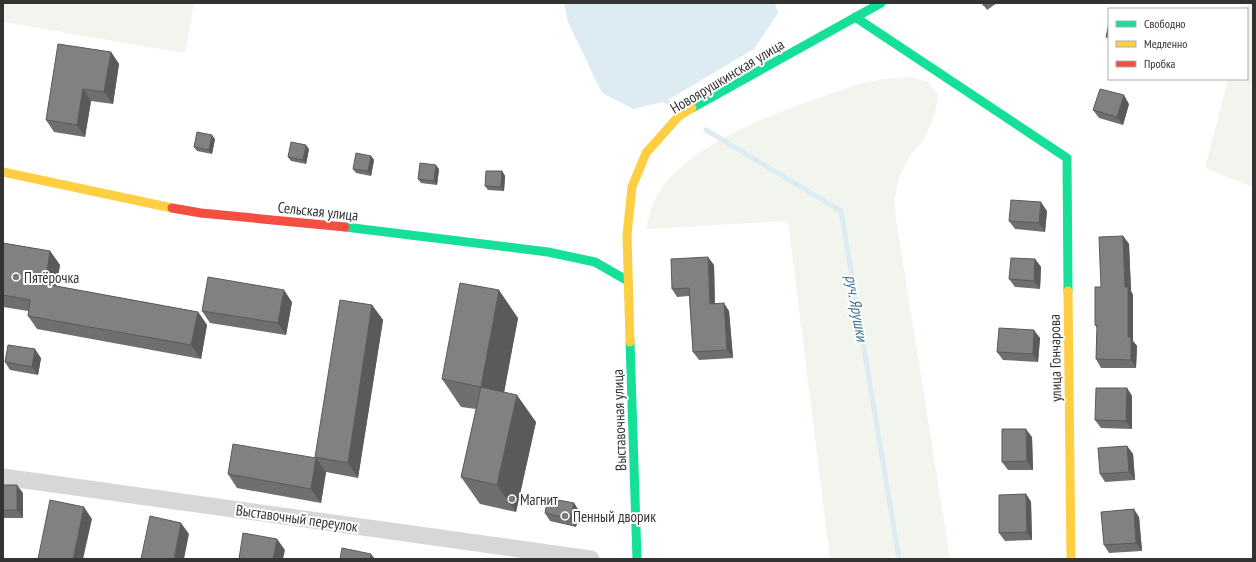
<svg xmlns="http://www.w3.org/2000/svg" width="1256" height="562" viewBox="0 0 1256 562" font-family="'PT Sans Narrow',sans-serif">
	<rect width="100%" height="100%" fill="#fff"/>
	<path fill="#f1f5ed" d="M3,3H194L185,53L3,22Z
		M1248,3H1253V187L1205,168L1228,79H1247L1246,9Z
		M911,77L927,81L938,95L935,114L923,141L909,157L898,180L894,206L950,559H830L788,221L646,229C649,215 652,201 661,189C694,142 775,113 828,95C843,90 857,84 872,81C885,78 898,78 911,77Z"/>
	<path fill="#ddebf3" d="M564,3H775L778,13L754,49L666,101L634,109L602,93L568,22Z"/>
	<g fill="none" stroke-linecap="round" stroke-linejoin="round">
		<path stroke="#ddebf3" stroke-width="5" d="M666,101L673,106
			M706,130L841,211L899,559"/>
		<path stroke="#d7d7d7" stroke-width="17" d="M3,477L591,559"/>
		<path stroke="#16e098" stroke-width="9" d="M855,17L1067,158L1068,291
			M692,108L881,3
			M345,227L548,252L595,262L628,281
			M630,342L637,559"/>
		<path stroke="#ffcf43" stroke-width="9" d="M3,172L172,208
			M1068,291L1071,559
			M630,342L627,235L632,187L646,153L679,116L692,108"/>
		<path stroke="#f24e42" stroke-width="9" d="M172,208L201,213L345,227"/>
	</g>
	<path fill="#6f6f6f" d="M982,3H997L987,10Z
		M111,52L119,64L113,104L91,101L85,137L54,132L46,120Z
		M1129,104L1123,125L1099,118L1093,110Z
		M215,139L212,154L197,151L194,147Z
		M309,149L306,164L291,161L288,157Z
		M371,156L374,160L371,176L356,173L353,169Z
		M439,169L437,185L421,183L418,179Z
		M502,171L505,176L504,191L488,190L485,186Z
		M1047,211L1045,232L1015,229L1009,221Z
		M1123,236L1129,244L1131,291L1133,295V341L1137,346L1136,368H1101L1096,359L1097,328L1095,325L1101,287Z
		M3,243L50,251L60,265L56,286L198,312L207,325L201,359L37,329L28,316V311L3,307Z
		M1035,259L1041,267L1040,289L1015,287L1009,279Z
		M714,265L715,304L729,311L733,358L699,360L693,352L689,296L677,297L672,289Z
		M292,302L286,335L210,323L202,311Z
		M372,305L383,320L358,478L326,472L321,503L237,488L228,474L316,458L315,457Z
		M518,318L504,392L536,422L516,512L480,504L461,477L476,409L461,407L442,379Z
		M1040,338L1038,362L1003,360L997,352Z
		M41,358L38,375L10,370L5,362Z
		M1127,388L1132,396V429L1101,428L1095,420Z
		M1032,437L1033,470H1008L1002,462Z
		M1127,446L1133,454L1135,480L1105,482L1100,474Z
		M3,485L23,493V518H3Z
		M1026,494L1031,502L1032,540L1005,541L999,533Z
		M574,503L579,511L576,527L550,521L545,513Z
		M1139,517L1142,551L1109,553L1104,545Z"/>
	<path fill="#5a5a5a" d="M111,52L119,64L113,104L104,92Z
		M83,89L91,101L85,137L77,125Z
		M1124,95L1129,104L1123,125L1117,117Z
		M212,135L215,139L212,154L209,150Z
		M306,145L309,149L306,164L303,160Z
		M371,156L374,160L371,176L368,171Z
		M436,165L439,169L437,185L434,181Z
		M502,171L505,176L504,191L501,187Z
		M1041,202L1047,211L1045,232L1039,223Z
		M1123,236L1129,244L1131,291L1133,295V341L1137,346L1136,368L1131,360L1128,337L1125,287Z
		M50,251L60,265L54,298L45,284Z
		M708,257L714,265L715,312L710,304Z
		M1035,259L1041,267L1040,289L1034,281Z
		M284,290L292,302L286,335L278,323Z
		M499,290L518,318L500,414L481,387Z
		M724,303L729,311L733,358L727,350Z
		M372,305L383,320L358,478L348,463Z
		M198,312L207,325L201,359L191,345Z
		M1034,330L1040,338L1038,362L1033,354Z
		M35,349L41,358L38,375L32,367Z
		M1127,388L1132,396V429L1126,421Z
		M517,395L536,422L516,512L497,485Z
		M1026,429L1032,437L1033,470L1027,461Z
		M1127,446L1133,454L1135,480L1129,472Z
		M316,458L326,472L321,503L311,489Z
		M17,485L23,493V518L17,510Z
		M1026,494L1031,502L1032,540L1027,532Z
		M574,503L579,511L576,527L570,519Z
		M84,507L92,519L83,559H73Z
		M1134,509L1139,517L1142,551L1136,543Z
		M181,523L189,534L184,559H174Z
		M277,539L285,550L283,559H273Z
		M371,554L375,559H370Z"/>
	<path fill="#818181" stroke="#5a5a5a" d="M982,3H988L984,6Z
		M1109,23V38L1106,37Z
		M58,44L111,52L104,92L83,89L77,125L46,120Z
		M1100,89L1124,95L1117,117L1093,110Z
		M197,132L212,135L209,150L194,147Z
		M291,142L306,145L303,160L288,157Z
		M356,153L371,156L368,171L353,169Z
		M420,163L436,165L434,181L418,179Z
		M486,171H502L501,187L485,186Z
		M1011,200L1041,202L1039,223L1009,221Z
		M1123,236L1125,287H1128V337H1131V360L1096,359L1097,325H1095V287H1101L1099,237Z
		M3,243L50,251L45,284L198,312L191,345L28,316L30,300L3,295Z
		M708,257L710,304L724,303L727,350L693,352L689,288L672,289L671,259Z
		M1011,258L1035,259L1034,281L1009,279Z
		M208,277L284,290L278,323L202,311Z
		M460,283L499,290L481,387L442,379Z
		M340,300L372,305L348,463L315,457Z
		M999,328L1034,330L1033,354L997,352Z
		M8,345L35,349L32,367L5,362Z
		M481,387L517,395L497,485L461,477Z
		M1096,388H1127L1126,421L1095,420Z
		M1002,429H1026L1027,461L1002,462Z
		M233,444L316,458L311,489L228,474Z
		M1127,446L1129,472L1100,474L1098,448Z
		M3,485H17V510H3Z
		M1026,494L1027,532L999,533V495Z
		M548,498L574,503L570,519L545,513Z
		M50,500L84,507L73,559H38Z
		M1134,509L1136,543L1104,545L1101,512Z
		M150,516L181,523L174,559H141Z
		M243,533L277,539L273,559H239Z
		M342,548L371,554L370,559H340Z"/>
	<g fill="#7a7a7a" stroke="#fff" stroke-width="1.5">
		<circle cx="16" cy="277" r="4"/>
		<circle cx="512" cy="499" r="4"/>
		<circle cx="565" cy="516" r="4"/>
	</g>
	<g text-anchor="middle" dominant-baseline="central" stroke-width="4" stroke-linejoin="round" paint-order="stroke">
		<g font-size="15" fill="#333" stroke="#fff">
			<text transform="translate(727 76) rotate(-31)">Новоярушкинская улица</text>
			<text transform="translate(318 211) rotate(6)">Сельская улица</text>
			<text transform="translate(1055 358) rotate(-91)">улица Гончарова</text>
			<text transform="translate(619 420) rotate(-92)">Выставочная улица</text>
			<text transform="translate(297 518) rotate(8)">Выставочный переулок</text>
		</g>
		<g font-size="15" fill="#333" stroke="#fff" text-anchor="start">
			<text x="24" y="277">Пятёрочка</text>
			<text x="520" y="499">Магнит</text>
			<text x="573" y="516">Пенный дворик</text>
		</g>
		<g font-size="16" font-style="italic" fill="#3f7597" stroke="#fff">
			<text transform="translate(857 308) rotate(80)">руч. Ярушки</text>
		</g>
	</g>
	<rect width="1256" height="562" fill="none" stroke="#333333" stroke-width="8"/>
	<rect x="1108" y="8" width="140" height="72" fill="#ffffff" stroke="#adadad"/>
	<rect x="1116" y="21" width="20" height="6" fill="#16e098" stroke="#adadad"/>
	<text x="1144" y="28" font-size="12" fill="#333333">Свободно</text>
	<rect x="1116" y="41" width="20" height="6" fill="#ffcf43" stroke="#adadad"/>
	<text x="1144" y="48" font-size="12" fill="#333333">Медленно</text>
	<rect x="1116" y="61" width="20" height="6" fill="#f24e42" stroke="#adadad"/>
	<text x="1144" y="68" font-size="12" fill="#333333">Пробка</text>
</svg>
